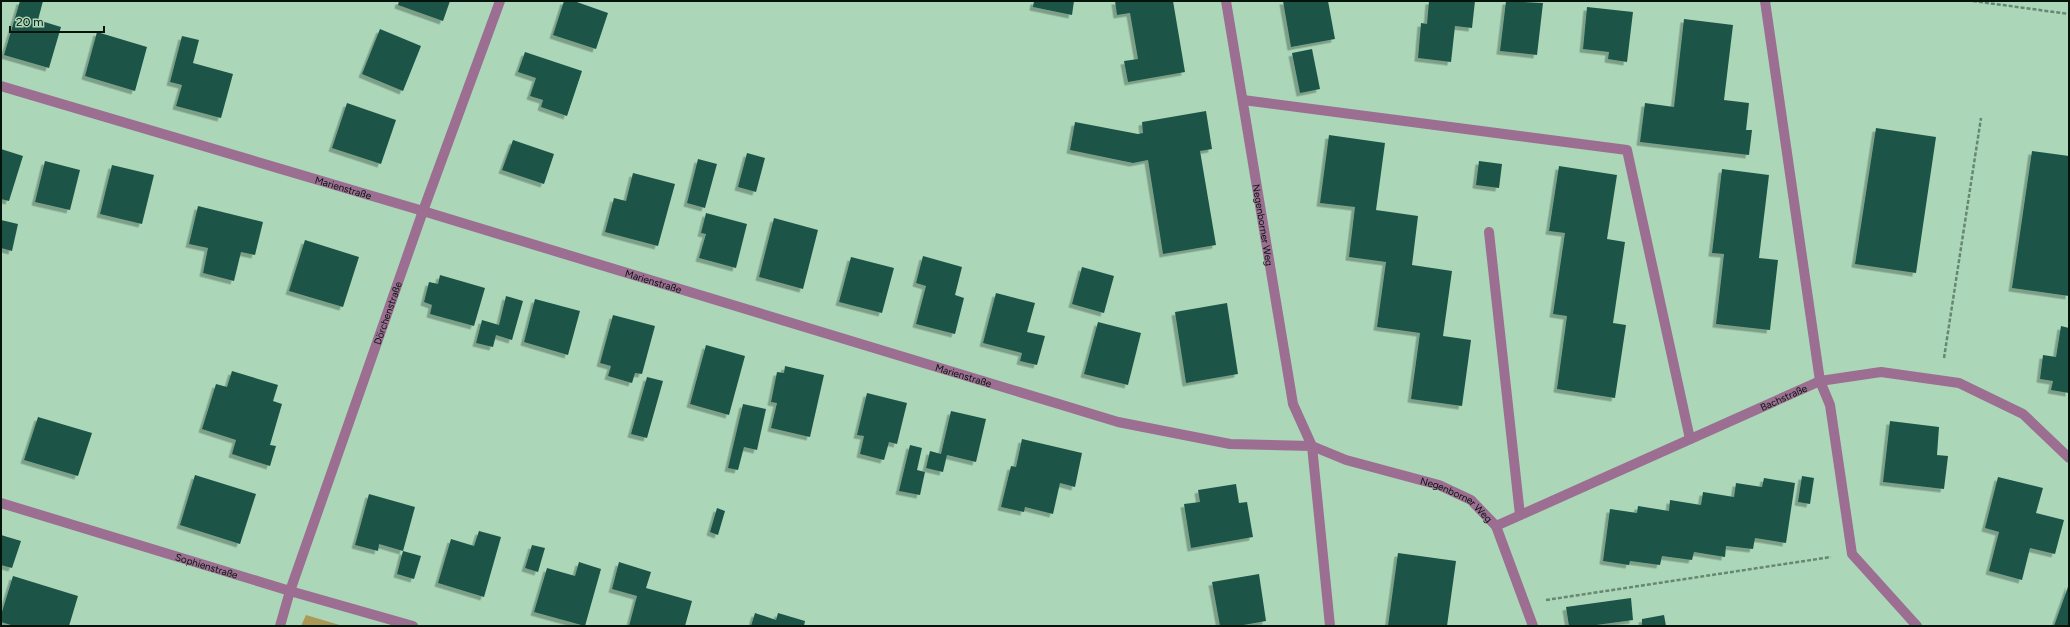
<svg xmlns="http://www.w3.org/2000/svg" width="2070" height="627" viewBox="0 0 2070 627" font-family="Figtree,sans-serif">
	<defs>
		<filter id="shadow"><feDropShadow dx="-3.5" dy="3.5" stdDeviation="0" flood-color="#0004"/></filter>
	</defs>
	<rect width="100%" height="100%" fill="#abd7b8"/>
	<path fill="#ac9955" d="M306,615L343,626H301Z"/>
	<path fill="#1c5547" filter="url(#shadow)" d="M20,1H43L38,20L61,27L49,68L4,55Z
		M399,1H450L443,21L398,5Z
		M564,1H574L608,13L596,49L553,35Z
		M1034,1H1074L1072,15L1033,7Z
		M1115,1H1173L1185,72L1128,82L1124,61L1138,59L1130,13L1117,15Z
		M1283,1H1328L1335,39L1291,47Z
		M1429,1H1475L1472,28L1455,26L1451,62L1418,58L1421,23L1427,24Z
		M1506,1L1543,3L1537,55L1500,51Z
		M1587,7L1633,12L1627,62L1608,59L1609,52L1583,49Z
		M1684,19L1733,25L1724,100L1749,103L1746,130H1752L1749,155L1640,142L1645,103L1674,107Z
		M380,29L421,46L403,91L362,74Z
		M97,32L147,47L135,91L85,76Z
		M182,36L199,40L193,63L233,74L221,118L176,106L182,85L170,82Z
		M1312,49L1320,89L1300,93L1292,53Z
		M525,52L582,71L567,116L541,107L543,100L530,96L536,78L518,72Z
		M347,103L396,120L381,164L332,148Z
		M1206,111L1212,149L1200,151L1216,245L1163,254L1148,160L1133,163L1070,150L1075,122L1138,134L1143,133L1142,122Z
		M1876,128L1936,137L1916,273L1855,264Z
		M1329,135L1385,143L1376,210L1418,216L1412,265L1452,271L1443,336L1471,340L1462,406L1411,399L1420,333L1377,327L1386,262L1349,257L1355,207L1320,203Z
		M513,140L554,154L544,184L502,170Z
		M1,149L23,156L9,201L1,199Z
		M2032,151L2069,156V296L2012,288Z
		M747,153L765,158L756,192L738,187Z
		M698,159L717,164L705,208L687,203Z
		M45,161L80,170L70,210L35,202Z
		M1479,161L1502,164L1499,188L1476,185Z
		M112,165L154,175L142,224L100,214Z
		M1559,166L1617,175L1607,239L1625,242L1613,323L1626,325L1615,398L1557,389L1567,316L1553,314L1565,233L1549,231Z
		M1722,169L1769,175L1759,258L1778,260L1770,330L1716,324L1724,254L1712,253Z
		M633,173L675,184L658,246L605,232L614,198L626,201Z
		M198,206L263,222L255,255L241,252L234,281L203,273L208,248L189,244Z
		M706,213L747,224L736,268L699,258L706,234L701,233Z
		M774,218L818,230L803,289L759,277Z
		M1,220L18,224L12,251L1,248Z
		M305,240L359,257L343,307L289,291Z
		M923,256L962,267L955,295L964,298L955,334L916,324L926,286L916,283Z
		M851,257L894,268L882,313L839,302Z
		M1082,267L1114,276L1104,313L1072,304Z
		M440,275L485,288L474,326L430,314L432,305L424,302L429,282L438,284Z
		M996,293L1035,303L1027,332L1045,336L1037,365L1020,361L1022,353L983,343Z
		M506,296L523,301L512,340L496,335L493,347L476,343L482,320L499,325Z
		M535,299L580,311L568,355L524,342Z
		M1227,303L1238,374L1186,383L1175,312Z
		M613,315L655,326L642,374L635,373L632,383L608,376L611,366L600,363Z
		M1098,322L1141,333L1128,385L1084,374Z
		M2061,326L2069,328V393L2051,390L2053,381L2040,379L2043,355L2056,357Z
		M706,345L745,356L729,415L690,404Z
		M785,366L824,375L810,437L771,428L777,403L771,402L777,372L784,373Z
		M232,371L278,385L273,401L282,404L270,445L276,446L270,466L232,454L236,440L202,429L216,384L227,387Z
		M647,377L663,381L647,438L631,434Z
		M867,393L907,403L897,444L889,442L884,460L860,454L864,436L857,435Z
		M743,404L766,409L757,450L744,447L738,470L728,468Z
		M951,411L986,419L976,462L947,455L943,472L926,468L930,451L941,454Z
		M38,417L92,433L78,476L24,460Z
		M1890,421L1939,427L1937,455L1948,456L1944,489L1883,482Z
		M1022,439L1082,453L1075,487L1060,483L1053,514L1025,507L1024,512L1001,507L1011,466L1016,467Z
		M910,445L922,448L917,470L925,472L920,495L899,491Z
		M195,475L256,494L240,544L180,525Z
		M1802,476L1814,478L1810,504L1798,502Z
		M1998,477L2043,488L2036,513L2064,520L2055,554L2030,548L2022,580L1989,571L1999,532L1985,528Z
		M1764,478L1795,483L1786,543L1755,538L1753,549L1726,546L1725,557L1694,552L1692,560L1662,556L1660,565L1630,561L1629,565L1603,561L1610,509L1637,513L1638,506L1669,511L1670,500L1701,505L1703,492L1734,497L1736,483L1762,487Z
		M1236,484L1239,503L1247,502L1253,537L1191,548L1184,504L1200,502L1198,490Z
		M369,494L415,507L403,551L379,544L378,551L355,545Z
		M717,508L725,511L718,535L710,532Z
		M479,531L501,537L484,597L438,583L451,539L474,546Z
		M1,535L21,541L12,568L1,565Z
		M532,545L545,548L538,572L525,568Z
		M403,551L421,556L414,579L397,574Z
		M1398,553L1456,561L1447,626H1388Z
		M579,562L601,569L585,626L534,612L547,568L575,576Z
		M619,562L651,572L646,588L692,601L685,626H629L637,596L612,589Z
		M1259,574L1266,621L1238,626H1220L1212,582Z
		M13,576L78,596L69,626H14L1,622V615Z
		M2069,584V626H2054Z
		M1631,598L1633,620L1589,626H1569L1566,607Z
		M755,613L776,620L778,613L805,621L804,626H751Z
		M1664,615L1666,626H1642V619Z"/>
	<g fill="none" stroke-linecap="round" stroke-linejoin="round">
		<path stroke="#678771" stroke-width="2.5" stroke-dasharray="4 2" stroke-linecap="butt" d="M1973,1L2069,14
			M1944,358L1981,118
			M1546,600L1831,557"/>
		<path stroke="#9b6e92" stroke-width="10" d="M1765,1L1820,381L1830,405L1852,554L1917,626
			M1243,100L1627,150L1690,439
			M1489,232L1520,515"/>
		<g stroke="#9b6e92" stroke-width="10">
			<path id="s1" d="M1226,1L1293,404L1312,446L1346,460L1439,485L1471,500L1496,526L1533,626"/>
			<path id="s2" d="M1,86L423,211L1118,422L1230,444L1312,446L1330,626"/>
			<path id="s3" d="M1,503L290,591L413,626"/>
			<path id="s4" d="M1496,526L1820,381L1881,372L1959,383L2023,414L2069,458"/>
			<path id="s5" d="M280,626L290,591L423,211L500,1"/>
		</g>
	</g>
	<g text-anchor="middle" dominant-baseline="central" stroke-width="4" stroke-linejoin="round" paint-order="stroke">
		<g font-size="10" fill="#05150b" stroke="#abd7b8">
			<text stroke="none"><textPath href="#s2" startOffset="357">Marienstraße</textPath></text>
			<text stroke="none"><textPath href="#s1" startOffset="227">Negenborner Weg</textPath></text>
			<text stroke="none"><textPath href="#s2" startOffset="681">Marienstraße</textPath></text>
			<text stroke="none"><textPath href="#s5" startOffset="331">Dörchenstraße</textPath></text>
			<text stroke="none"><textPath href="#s2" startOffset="1005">Marienstraße</textPath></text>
			<text stroke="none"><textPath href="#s4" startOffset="315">Bachstraße</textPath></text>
			<text stroke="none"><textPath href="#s1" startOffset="610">Negenborner Weg</textPath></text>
			<text stroke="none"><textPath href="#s3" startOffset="215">Sophienstraße</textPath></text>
		</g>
	</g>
	<rect width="2070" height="627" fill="none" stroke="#05150b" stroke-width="4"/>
	<path d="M10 26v6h94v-6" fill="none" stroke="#05150b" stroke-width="2"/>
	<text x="16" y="26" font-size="12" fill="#05150b" stroke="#abd7b8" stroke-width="3" paint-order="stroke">20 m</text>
</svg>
